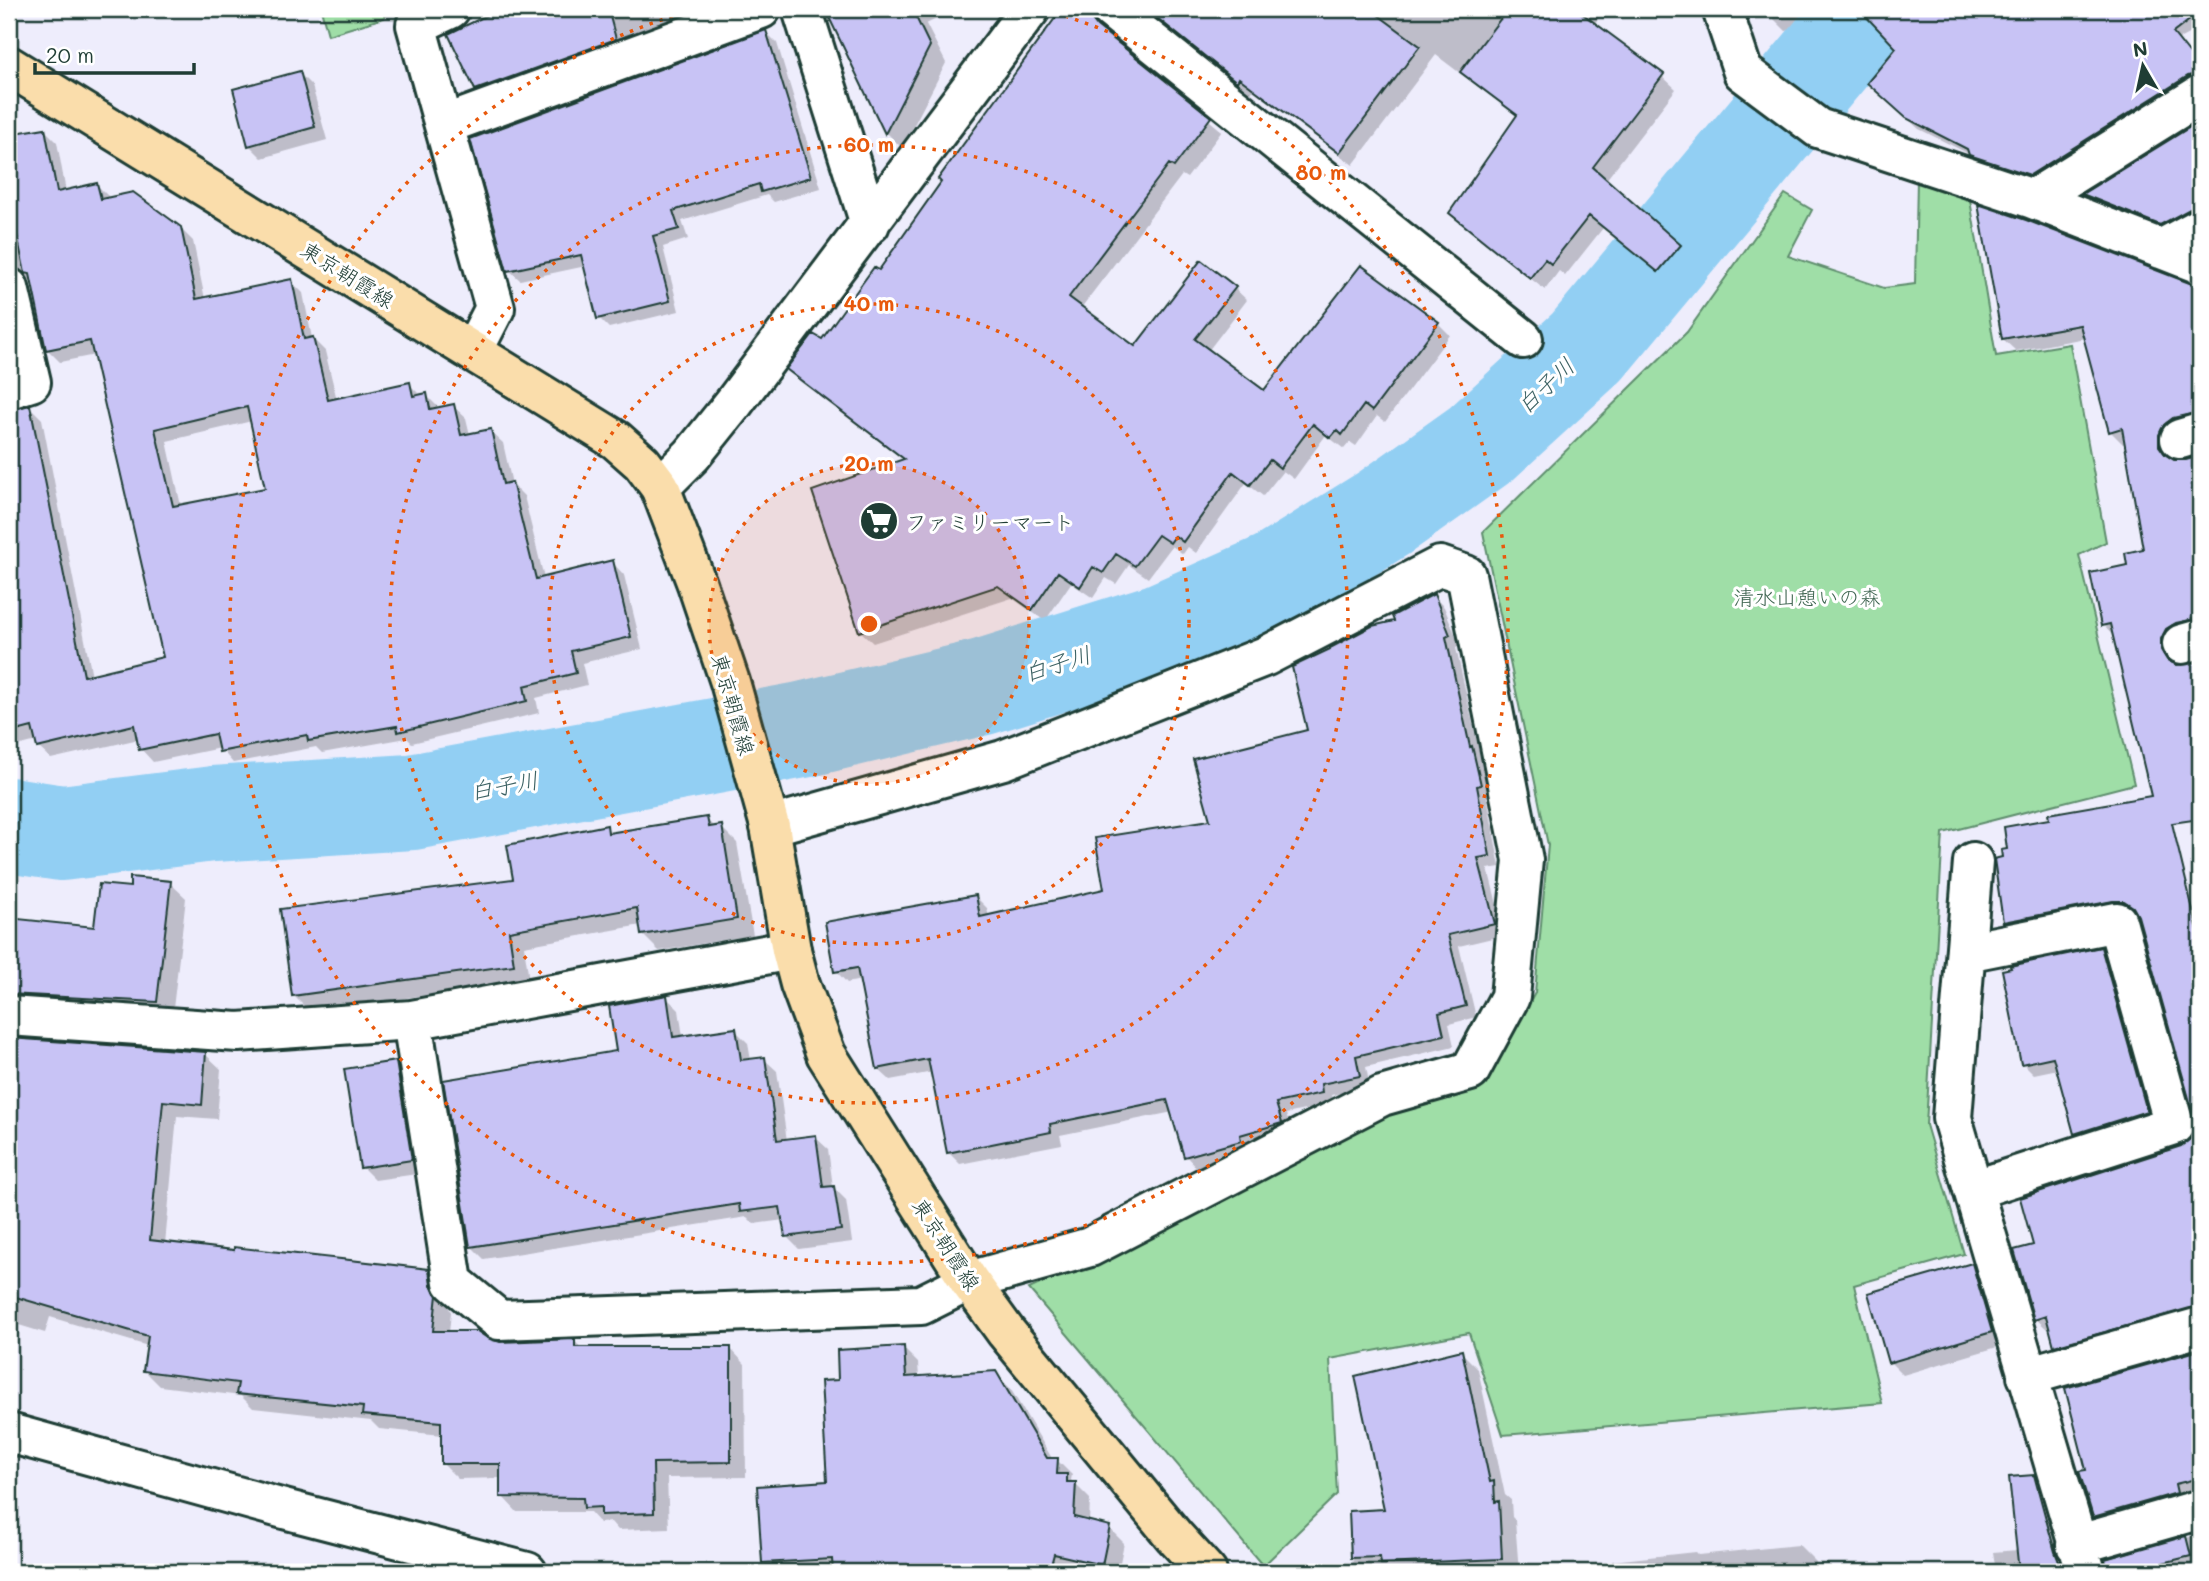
<svg xmlns="http://www.w3.org/2000/svg" width="2209" height="1581" viewBox="0 0 2209 1581" font-family="Mali,'Klee One',sans-serif">
	<rect width="100%" height="100%" fill="#eeedfc"/>
	<filter id="ink" filterUnits="userSpaceOnUse"><feTurbulence type="fractalNoise" baseFrequency=".0143" numOctaves="2"/><feDisplacementMap in="SourceGraphic" scale="14" xChannelSelector="R" yChannelSelector="G"/><feConvolveMatrix kernelMatrix="1 2 1 2 8 2 1 2 1" color-interpolation-filters="sRGB"/></filter>
	<g filter="url(#ink)">
		<path fill="#9fdea7" stroke="#5f8e6e" stroke-width="2" d="M321,9H389L384,18L328,35Z
			M1917,178L1969,194L1996,356L2070,344L2106,542L2079,555L2134,784L1943,833L1926,1125L1964,1254L1854,1285L1882,1403L1503,1435L1469,1333L1330,1359L1337,1494L1263,1566L1029,1289L1199,1210L1392,1111L1485,1086L1535,993L1548,845L1483,532L1687,332L1785,194L1812,210L1788,256L1884,288L1915,284Z"/>
		<path fill="#0003" fill-rule="evenodd" d="M504,9H742L488,102L476,89L451,35Z
			M826,9H957L926,24L946,63L902,148L887,133Z
			M1089,9L1101,22L1103,32L1222,131L1187,178L1182,175L1081,308L1136,348L1234,288L1247,300L1208,351L1265,392L1438,323L1450,335L1385,422L1377,416L1356,446L1350,442L1344,449L1326,435L1294,479L1283,471L1263,496L1246,483L1196,553L1188,547L1183,554L1172,546L1148,578L1129,565L1116,584L1106,578L1093,598L1071,583L1045,621L1012,598L873,643L860,631L905,461L801,382L789,369L822,342Z
			M1147,9H1606L1594,24L1662,76L1676,89L1606,180L1693,260L1672,284L1603,228L1565,276L1559,271L1545,290L1464,226L1451,212L1518,117L1436,55L1353,165L1253,90L1251,94Z
			M1771,9H1855L1857,17L1786,31L1773,18Z
			M1933,9H2200V28L2179,39L2200,67V87L2042,185L1982,165L1971,155L1919,129L1880,94L1899,48L1896,45Z
			M766,32L777,43L821,188L774,202L767,195L682,221L688,239L663,247L679,311L609,328L599,318L586,266L520,280L509,270Z
			M299,73L312,86L327,140L262,158L249,145Z
			M2200,123V222L2173,237L2096,207L2084,195Z
			M45,130L57,142L66,192L97,185L110,198L180,228L193,241L205,299L291,281L303,293L312,338L325,351L337,400L409,384L421,396L426,395L438,407L453,406L466,418L470,435L490,431L503,443L512,484L524,496L544,578L612,562L624,575L642,649L582,663L587,685L536,698L539,713L412,743L407,738L322,753L316,747L233,763L220,748L153,762L141,749L139,739L51,759L38,747L37,741L9,748V412L30,407L42,419L92,676L165,658L95,355L60,362L48,350L31,280L18,278L9,283V135ZM252,421L267,489L181,506L167,441Z
			M2192,286L2200,287V426L2170,448L2171,460L2187,462L2200,458V632L2173,651V665L2188,667L2200,663V735L2151,748L2115,638L2103,625L2130,567L2145,551L2126,443L2123,444L2110,431L2085,338L2016,351L2003,339Z
			M1433,596L1444,607L1460,646L1456,648L1480,756L1483,760L1491,796L1487,797L1500,867L1488,869L1505,935L1459,946L1476,1017L1449,1024L1454,1046L1366,1067L1370,1087L1331,1095L1333,1104L1286,1114L1292,1134L1252,1152L1197,1168L1186,1156L1173,1112L1060,1135L1062,1144L960,1164L949,1153L933,1072L890,1080L878,1069L861,980L847,983L836,971L976,897L987,908L989,917L1106,890L1212,822L1309,731L1397,622Z
			M706,819L715,828L721,827L737,843L753,935L659,951L643,935L641,925L524,946L529,980L310,1012L293,995L515,881L606,827L613,834Z
			M1996,860L2190,903L2200,913V1318L2066,1355L2056,1345L2051,1328L2047,1329L2036,1319L2035,1246L2192,1141L2197,1130V1119L2138,913L2124,911L2015,932L2004,922Z
			M170,883L186,898L172,1017L9,1016V920L96,929L131,889Z
			M2101,949L2112,961L2157,1122L2087,1145L2075,1133L2058,1069L2034,1074L2023,1063Z
			M666,997L679,1010L683,1037L735,1030L748,1043L751,1061L764,1059L777,1071L787,1141L815,1137L828,1149L833,1187L846,1200L852,1242L799,1249L787,1237L784,1220L754,1224L747,1217L484,1259L471,1246L618,1052Z
			M9,1040L205,1054L221,1069L217,1119L177,1116L165,1244L428,1271L443,1286L446,1302L451,1312L449,1333L500,1344L574,1341L582,1348H730L745,1364L746,1477L667,1478L669,1528L618,1530L611,1522L600,1523L590,1512H517L502,1496V1478L458,1479L443,1464V1435L379,1429L371,1421L253,1408L241,1396L160,1386L145,1371L148,1346L50,1317L45,1333L9,1322Z
			M396,1063L409,1076L424,1173L375,1180L362,1167Z
			M1971,1264L1984,1278L2004,1345L1903,1375L1890,1362Z
			M903,1348L918,1363L919,1378L995,1373L1010,1388L1053,1460H1057L1072,1475L1071,1480L1090,1499L1089,1523L1109,1528L1124,1543L1118,1572H773L764,1563L829,1483L840,1381Z
			M2200,1351V1500L2105,1527L2094,1516L2088,1472L2067,1389Z
			M1461,1352L1478,1369L1505,1495L1511,1500L1512,1517L1515,1520L1519,1572H1353L1351,1512L1386,1511Z
			M2034,1477L2051,1494L2073,1572H1996L1993,1552L2018,1550Z
			M2200,1534V1572H2108L2107,1561Z
			M1799,1545L1816,1562L1817,1572H1613L1612,1561L1695,1552L1698,1555Z"/>
		<g fill="none" stroke-linecap="round" stroke-linejoin="round">
			<path stroke="#92cff3" stroke-width="96" d="M9,825L62,833L213,814L412,802L802,730L983,687L1161,631L1278,579L1384,513L1481,444L1587,347L1834,50L1872,9"/>
		</g>
		<path fill="#c8c3f5" stroke="#1f3d34" stroke-width="2" fill-rule="evenodd" d="M500,9H608L616,39L475,90L448,34Z
			M825,9H912L930,46L885,134Z
			M1090,9L1091,18L1097,26L1211,117L1174,167L1169,164L1069,297L1135,346L1201,260L1236,287L1195,339L1264,390L1361,265L1439,322L1372,411L1364,405L1342,435L1337,430L1330,438L1313,424L1280,468L1270,460L1250,485L1233,472L1183,542L1175,536L1170,543L1158,535L1135,566L1116,554L1103,573L1093,567L1080,587L1058,572L1032,610L998,586L859,632L812,491L904,459L786,369L813,334L822,339L874,267L879,270L941,182L938,179L1061,10Z
			M1146,9H1370L1420,46L1339,153L1239,78L1237,82Z
			M1508,9H1576L1664,74L1593,167L1681,245L1658,272L1589,216L1551,264L1545,259L1530,278L1449,213L1517,115L1460,72Z
			M1859,9H2200V12L2173,33L2200,67V73L2188,76L2030,175L1969,155L1967,149L1906,118L1867,83L1896,48Z
			M766,30L811,177L761,192L759,184L673,211L679,229L653,236L670,301L597,319L581,255L507,271L470,139Z
			M300,71L315,127L248,146L233,89Z
			M2200,121V206L2190,209L2160,225L2082,194Z
			M45,128L57,192L97,183L101,199L133,192L181,227L196,299L292,279L304,339L313,337L328,400L410,382L413,396L427,393L430,409L454,404L461,435L491,429L503,484L512,482L536,579L613,560L631,637L571,651L576,673L524,686L527,701L398,732L397,726L308,741L307,735L219,752L215,734L139,750L134,725L37,748L32,727L9,733V410L30,405L84,676L163,657L90,341L46,350L30,274L25,273L9,197V134ZM247,407L265,488L173,506L155,429Z
			M1978,204L2026,220L2192,284L2200,285V412L2173,418L2164,425L2159,435V446L2165,454L2174,460H2186L2200,456V618L2176,623L2166,629L2161,639V650L2167,660L2177,665L2200,662V819L2172,823L2200,939V1306L2054,1346L2046,1316L2034,1320L2014,1250L2033,1245L2020,1198L2181,1146L2190,1139L2195,1129V1120L2138,916L2133,907L2124,901H2113L2003,922L1994,859L2002,857L2001,850L2007,849L2004,827L2049,819L2048,814L2151,796L2110,624L2101,626L2090,573L2127,565L2125,553L2143,549L2122,428L2109,432L2080,325L2002,339Z
			M1434,594L1450,635L1446,637L1470,747L1472,746L1481,785L1477,786L1490,856L1478,858L1495,924L1448,935L1466,1006L1439,1013L1444,1035L1356,1056L1360,1076L1321,1084L1322,1093L1276,1103L1282,1123L1240,1135L1241,1141L1184,1157L1167,1100L1050,1124L1051,1132L947,1153L928,1059L877,1069L857,968L834,972L825,922L976,895L980,917L1104,889L1095,838L1210,820L1193,759L1307,730L1292,667L1330,649V648L1372,626L1394,621L1392,616Z
			M707,817L709,827L722,825L737,919L641,935L637,908L509,931L514,965L292,996L280,909L513,879L507,845L607,825L608,833Z
			M130,877L171,881L157,1002L9,994V918L94,927L99,884L130,887Z
			M2101,947L2147,1111L2074,1134L2053,1057L2021,1064L2002,970L2011,968L2010,966Z
			M667,995L673,1037L736,1028L741,1060L765,1057L777,1140L816,1135L823,1187L834,1186L841,1230L785,1237L780,1207L740,1212L739,1204L470,1247L443,1080L616,1051L609,1006Z
			M9,1038L206,1052L202,1105L163,1101L150,1240L234,1250V1247L429,1269L431,1285L437,1295L433,1331H477L486,1337L500,1342L575,1339V1347H731V1462L653,1463L654,1513L601,1515V1507L584,1508L583,1498L500,1497V1464H441V1422L362,1415L363,1407L236,1394L238,1383L143,1371L148,1336L9,1295Z
			M396,1061L412,1160L360,1168L344,1069Z
			M1972,1263L1992,1332L1888,1363L1868,1293Z
			M904,1346L906,1377L996,1371L1047,1458H1058L1057,1474H1067V1482H1076L1074,1517L1110,1526L1102,1565L1054,1554L1049,1572H833L832,1559L762,1563L757,1486L827,1481L821,1381L838,1380L837,1350Z
			M1462,1350L1490,1482L1494,1481L1495,1502L1499,1501L1502,1559L1381,1564L1380,1557L1351,1558L1349,1511L1384,1509L1355,1376Z
			M2200,1350V1478L2175,1484L2177,1493L2093,1517L2079,1471L2086,1470L2065,1388Z
			M2034,1475L2055,1552L2062,1569L2019,1572L2009,1477Z
			M2186,1536L2191,1556L2126,1572H2113L2110,1564H2106L2105,1559Z"/>
		<g fill="none" stroke-linecap="round" stroke-linejoin="round">
			<defs>
				<path id="minor" d="M450,9L416,25L495,308L473,351
					M802,9L870,224
					M1111,9L1523,339
					M1722,9L1743,72L1818,128L2033,199L2200,264
					M444,125L761,9
					M2033,199L2200,95
					M2161,249L2200,228
					M9,288L31,382L9,389
					M2180,439L2200,433
					M660,487L692,455L733,404L1030,9
					M2182,644L2200,639
					M770,826L1003,760L1266,656L1440,566L1466,575L1523,860L1510,997L1470,1071L1382,1096L1090,1247L969,1281L921,1305L499,1320L453,1282L412,1020L791,950
					M1973,862L1952,1118L2086,1572
					M1966,952L2117,922L2174,1125L1973,1190
					M9,1016L238,1032L412,1020
					M2027,1376L2200,1327
					M9,1433L284,1509L527,1572
					M2076,1545L2194,1511"/>
				<path id="major" d="M9,66L616,440L642,463L660,487L697,584L730,682L770,826L791,950L800,984L826,1054L969,1281L1006,1332L1174,1536L1207,1572"/>
			</defs>
			<use href="#minor" stroke="#1f3d34" stroke-width="44"/>
			<use href="#major" stroke="#1f3d34" stroke-width="44"/>
			<use href="#minor" stroke="#fff" stroke-width="38"/>
			<use href="#major" stroke="#faddab" stroke-width="38"/>
		</g>
	</g>
	<circle cx="869" cy="624" r="160" fill="#e8590c" fill-opacity=".12"/>
	<g fill="none" stroke="#e8590c" stroke-width="3.5" stroke-dasharray="3.5 7">
		<circle cx="869" cy="624" r="160"/>
		<circle cx="869" cy="624" r="320"/>
		<circle cx="869" cy="624" r="479"/>
		<path d="M1045 10A639 639 0 1 1 693 10"/>
	</g>
	<defs>
		<symbol id="supermarket-disc" viewBox="-11 -11 22 22"><circle r="9.5" fill="#1f3d34" stroke="#fff"/><path d="M-6-5.5h2.5l.6 2H6L4.5 2H-2.5L-4.4-4H-6ZM-1.5 3.2a1.3 1.3 0 1 0 .1 0ZM3 3.2a1.3 1.3 0 1 0 .1 0Z" fill="#fff"/></symbol>
	</defs>
	<g fill-rule="evenodd">
		<use href="#supermarket-disc" x="857" y="499" width="44" height="44"/>
	</g>
	<g text-anchor="middle" dominant-baseline="central" stroke-width="6" stroke-linejoin="round" paint-order="stroke">
		<g font-size="21" fill="#1f3d34" stroke="#fff">
			<text transform="translate(348 274) rotate(32)">東京朝霞線</text>
			<text transform="translate(734 704) rotate(74)">東京朝霞線</text>
			<text transform="translate(947 1244) rotate(57)">東京朝霞線</text>
		</g>
		<g font-size="21" fill="#1f3d34" stroke="#fff" text-anchor="start">
			<text x="906" y="521">ファミリーマート</text>
		</g>
		<g font-size="21" fill="#3f6551" stroke="#fff">
			<text x="1807" y="596">清水山憩いの森</text>
		</g>
		<g font-size="23" font-style="italic" fill="#3c6264" stroke="#fff">
			<text transform="translate(1545 385) rotate(-43)">白子川</text>
			<text transform="translate(1057 663) rotate(-17)">白子川</text>
			<text transform="translate(504 785) rotate(-10)">白子川</text>
		</g>
	</g>
	<circle cx="869" cy="624" r="10" fill="#e8590c" stroke="#fff" stroke-width="3.5"/>
	<g font-size="21" text-anchor="middle" font-weight="bold" fill="#e8590c" stroke="#fff" stroke-width="6" stroke-linejoin="round" paint-order="stroke">
		<text x="869" y="152">60 m</text>
		<text x="1321" y="180">80 m</text>
		<text x="869" y="311">40 m</text>
		<text x="869" y="471">20 m</text>
	</g>
	<rect width="2209" height="1581" fill="none" stroke="#fff" stroke-width="35"/>
	<rect x="18" y="18" width="2174" height="1546" fill="none" stroke="#1f3d34" stroke-width="2.5" filter="url(#ink)"/>
	<g transform="translate(2143 66) rotate(351)" stroke="#ffffff" stroke-width="5" paint-order="stroke">
	<path d="M0-5L12 26L0 18L-12 26Z" fill="#1f3d34"/>
	<text y="-10" font-size="19" font-weight="bold" text-anchor="middle" fill="#1f3d34">N</text>
	</g>
	<path d="M35 63v10h159v-10" fill="none" stroke="#1f3d34" stroke-width="3.5"/>
	<text x="46" y="63" font-size="21" fill="#1f3d34" stroke="#ffffff" stroke-width="5" paint-order="stroke">20 m</text>
</svg>
